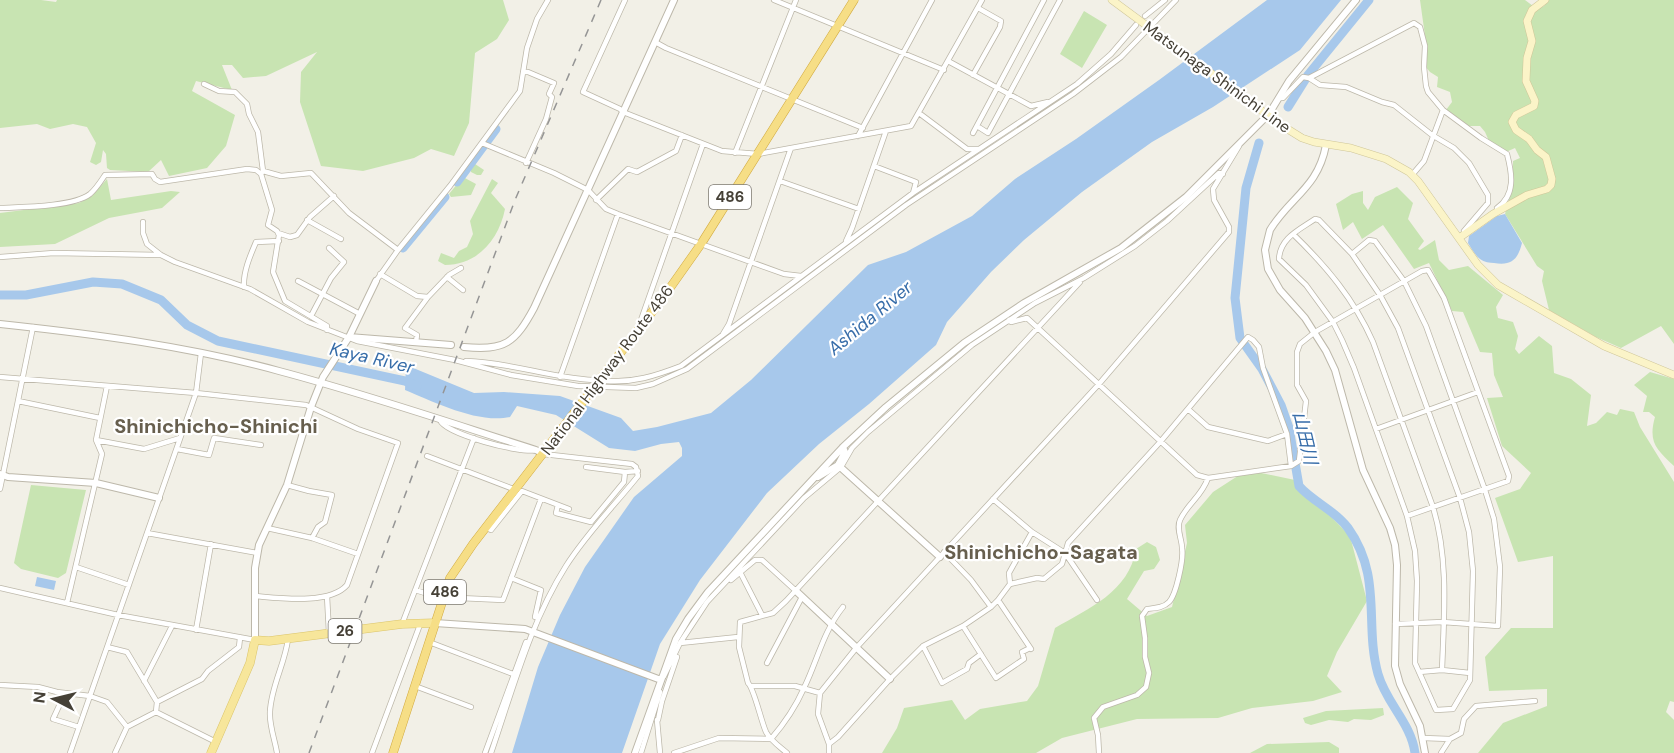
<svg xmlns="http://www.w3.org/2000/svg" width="1674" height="753" viewBox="0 0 1674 753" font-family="'DM Sans','Noto Sans JP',sans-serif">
	<rect width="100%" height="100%" fill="#f2f0e7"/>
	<path fill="#c8e4b2" d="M0,0H41L56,2L57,0H503L509,20L497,39L475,53L469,123L454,156L431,149L414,158L363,171L321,166L300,102L301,72L317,52L266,76L243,78L232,65H222L232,90L196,81L192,91L235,115L226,146L207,168L169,176L161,160L148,172L110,170L107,168L106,154L103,150L101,162L96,165L90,162L96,143L87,127L73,124L50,129L37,124L0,128Z
		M1420,0H1525L1533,6L1530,13L1544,6L1549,0H1674V344L1661,326L1621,348L1596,337L1549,310L1542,281L1544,271L1537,266L1505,214L1513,185V161L1520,158L1515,148L1506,152L1489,141L1485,132L1480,126H1468L1446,110L1452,102L1450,92L1437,87L1438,77L1430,72L1425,66L1426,43Z
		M1084,11L1107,25L1082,68L1060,54Z
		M483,148L485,149L475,164L484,170L481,175H477L471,172L470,168Z
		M463,177L476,184L471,195L451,197L449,194Z
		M107,179L111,200L171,191L180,192L162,208L109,218L55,244L0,247V213L79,203L92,196Z
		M492,179L498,183L491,193L505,209C499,239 478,265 445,265L438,261L441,253L454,258L459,251L467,247L473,234L470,221Z
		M1397,187L1413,203L1408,219L1424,241L1418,249L1420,250L1435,240L1439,260L1449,270L1468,266L1503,295L1496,307L1498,318L1513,322L1518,336L1515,349L1519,354L1539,336L1552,346L1554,373L1571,379L1591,395L1587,426L1596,423L1607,412L1617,415L1620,409L1634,412L1640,427L1674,482V702L1670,701L1666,712L1674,720V753H1478L1503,723L1547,706V689L1489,691L1485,657L1511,628H1553V556L1518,562L1495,498L1520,489L1531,473L1502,446L1487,398L1503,397L1494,375L1492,353L1480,352L1463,312L1452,311L1429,263L1414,269L1383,225L1362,239L1353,222L1343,230L1336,204L1352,194L1363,191V203L1368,210L1375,197Z
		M1650,372L1674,379V466C1656,449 1648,442 1655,417L1649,412H1643L1647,396L1634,385Z
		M1247,470L1295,480L1350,536L1367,601L1337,652L1327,676L1342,692L1313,701L1252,708L1218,718L1137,719L1062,738L1036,753H882L897,728L904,708L952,700L965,720L980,709L1027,701L1038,686L1055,628C1089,608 1129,592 1136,549L1147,542L1156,547L1160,560L1154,569L1144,571L1127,599L1147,616L1172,607L1187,543L1185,525L1213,492Z
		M31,485L86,490L66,573L58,578L21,569L14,563Z
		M1383,708L1384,715L1371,720L1354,719L1348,722L1329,720L1311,725L1305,723L1303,718L1326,711Z
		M1329,742L1339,748V753H1250L1267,744Z"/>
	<path fill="#a7c8eb" d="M1267,0H1341L1300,50L1213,107L1152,142L1082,192L1024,240L991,272L947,322L936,345L869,404L819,444L767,493L700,580L660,644L622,753H512L538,667L560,615L585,567L634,497L682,456V448L679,442L661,444L635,451L609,448L556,415L517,406L510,417C478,424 434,402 405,390L406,365L474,393L504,392L560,396L621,418L633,431L657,427L711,413L751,380L868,265L906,252L972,216L1015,179L1076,139L1159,80Z
		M1505,214L1522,243C1518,259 1512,266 1494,263C1490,263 1484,262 1480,259C1475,255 1471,248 1468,243L1469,236L1497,216Z
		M37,577L56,581L54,590L35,586Z"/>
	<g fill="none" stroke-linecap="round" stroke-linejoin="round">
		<path stroke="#a7c8eb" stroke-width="9" d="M1288,107L1308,75L1369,0
			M1259,143L1246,188L1235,298L1240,338L1262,369L1281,405L1289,428L1299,486C1313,502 1335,510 1348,528C1383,577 1364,624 1378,674C1386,703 1411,723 1415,753
			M457,182L496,129
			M403,248L445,197
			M0,295H26L93,282L122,284L161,300L187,325L218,341L405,381L417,386"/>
		<defs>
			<path id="minor" d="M625,0L583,92L620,109L623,112L722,151L758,154L911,126L982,0
				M774,0L944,70
				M1145,16L1165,0
				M655,42L666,48L863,128
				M948,61L1031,106L1048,102
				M523,72H528L554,83L549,94L552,97L546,119L526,163
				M973,75L1000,27L1001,21L978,8
				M1309,78L1414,23L1420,27L1425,46L1424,67L1426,86L1428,92L1443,110L1424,161L1412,175
				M204,84L219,91L235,92L247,104L249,114L258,132L263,171
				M1279,98H1283L1303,77L1309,78L1320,85L1346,87L1382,102L1394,105L1432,135L1454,148L1469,163L1488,195V203L1464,231
				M1443,110L1481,138L1507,154C1512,173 1516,195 1497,208
				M919,113L967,149H979
				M977,126L988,133L1060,0
				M973,133L1044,0
				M858,136L932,0
				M482,143L554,173L588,190L606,209L618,214L784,274L801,276
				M735,153L796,0
				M874,166L916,182L913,193
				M780,181L859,209
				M596,200L628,169L637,172L676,151L682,135
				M0,208C23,207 73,207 90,194C96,189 101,181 105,175L152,174L155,179L160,182L247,169L256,170L261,174
				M1315,219L1319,220L1352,254L1380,295L1398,328L1460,498L1469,532L1473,571L1470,680L1453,709L1436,710L1415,663L1417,581L1415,551L1407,516L1354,368L1342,340L1333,322L1306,285L1279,259C1280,238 1299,230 1315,219Z
				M307,220L341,239
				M143,222V233L147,244L161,255L175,262L250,289L308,322L357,341L455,360L511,375L578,386L636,388L653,384L687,369L906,205L1073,94L1121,57L1176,0
				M278,233L290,237L297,235L310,217L334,196
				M1293,234C1326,266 1354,299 1373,342L1433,507C1449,560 1444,615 1442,670
				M846,241L852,228L886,131
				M1352,254L1369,240L1375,241L1404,281L1426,326L1485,490L1494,519L1500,567L1498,626L1443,622L1395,624
				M0,257L54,253L161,255
				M380,274L417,296L428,297L449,275L461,268
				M447,277L463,290
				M298,281L360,314
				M376,281L398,250L450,186L520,91L527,48L537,19L548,0
				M244,287C243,272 250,256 256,242L279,241
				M311,316L331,278L344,262L329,248
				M1009,320L1011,322L1027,318L1197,475L1208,478L1291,466L1299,461L1306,401L1297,385V352L1300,344L1315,332L1422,271L1428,270L1444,298L1509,476L1508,481L1407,516
				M644,323L641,320L703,144
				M327,330V326L285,301L273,272L279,235L277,231L268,225L272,210L261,174L263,171L281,176L311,173L349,213L398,250
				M723,334L729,324L791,148
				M416,342L417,335L405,328L428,297
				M466,361C509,362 551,378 593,380
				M0,377L196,393L306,405L358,429L398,443L347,585C330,605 279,598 255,596
				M560,377L618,214
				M606,381C633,383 655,376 681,366L913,193L1077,84L1111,54L1136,25
				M18,401L100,418
				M1188,409L1208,427L1268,441L1287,434
				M440,420C445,434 521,454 536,450
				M1376,429L1478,392
				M96,440L144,449L180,438
				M177,449L209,455L214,438L261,445
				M427,456L516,490
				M586,467L625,472
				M287,485L309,491L332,495L325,522L318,527L312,538
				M0,489L33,327
				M993,499L1032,532L1065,553L1097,600
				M558,505L556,513L591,522L624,482L625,472L638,471
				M267,528L312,538L358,554
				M486,528L491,530L522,491L569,509
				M147,533L257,553
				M944,552L971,580L991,607
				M76,567L129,585
				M740,572L762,615
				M511,578L541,590L535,617
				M731,580L755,560H762L796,591
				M1010,584L1009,573L1032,532
				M0,588L118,615L255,640
				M415,590L438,597L503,600L541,499
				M327,596L329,633
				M998,600L1031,649
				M67,603L102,454L96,440L107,386
				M402,624L474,438
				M963,626L996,678L1024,659L1022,652L1030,648
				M196,630L211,544
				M429,642L513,674
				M680,643L738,637
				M923,646L942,683L967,669L969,663L981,654
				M107,647L127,652L157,702L156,712L216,742
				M767,663L802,597
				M1419,672L1442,670L1470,673
				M664,676L680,643L707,602L804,498L841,467L852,448L868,432L972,345L1035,303L1084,278L1135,246L1167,221L1219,173L1223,174
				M144,681L172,626
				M0,685L38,687L57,692L90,696L107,702L127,727
				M415,686L471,707
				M752,686H795L820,693L857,647L1099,384L1229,232V227L1214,200L1213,189L1239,146
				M65,693L53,719L79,727
				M820,693L818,714L829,744
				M157,702L202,679L208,671L239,647L240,638
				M657,720L660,753
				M658,720L662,701L677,657
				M1423,738L1450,739
				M70,753L196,393L201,353
				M115,753L127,727L156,712
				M277,753C275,740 269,725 270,712C271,686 285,664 288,639
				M372,753L421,622
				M485,753L526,642
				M491,753C513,689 530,623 566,566C587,533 614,506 638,476L636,467L632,464L543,454
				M641,753L660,692
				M674,753L719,738L771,739C784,724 796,706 804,688C818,659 823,632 843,607
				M787,753C780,747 770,740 766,732C761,721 754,688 748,683L739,647L740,622L773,613L786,601L1080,282
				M829,753V744L838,737L890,679L923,646L963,626L991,607L998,600L1010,584L1037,578L1044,579L1062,564L1068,543L1161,441L1248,337L1253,340L1259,347L1263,368L1287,434L1291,466
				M1099,753L1098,735L1094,718L1103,707L1137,695L1146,687L1149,673L1145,657V638L1142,616L1147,609C1155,608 1163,608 1169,602C1176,595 1184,559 1182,548C1182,539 1176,529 1180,520C1188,503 1202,496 1208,478
				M1441,753L1450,739L1461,733L1464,719L1476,706L1535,701"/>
			<path id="tertiary" d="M1326,145C1318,188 1290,197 1270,230L1265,250L1268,269L1280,290L1305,318L1326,351L1335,370L1363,470L1390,528L1395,545L1397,565L1395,666L1400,684L1420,726L1425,753
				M0,324C93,334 188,346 279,371C366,394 451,423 536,450L543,454
				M349,337L451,345
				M464,347C505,351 515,343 534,308L674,0
				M838,465L940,557
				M0,474L8,477L96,483L159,498
				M818,477L838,465L845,452L843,447
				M796,591L890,679
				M435,623L525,629L661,680
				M255,640V568L259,545L287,485L311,407L323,377L349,337L376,281
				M635,753L676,639L688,619L708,592L843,447L886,407L964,343L1024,303L1121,248L1186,197L1269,114L1289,81L1356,0"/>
			<path id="secondary" d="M1112,0L1281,125L1302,138L1314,142L1351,148L1386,159L1409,172L1418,181L1478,265L1498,285L1604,346L1674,375
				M1459,238L1493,214L1527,195L1547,189L1551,185L1552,179L1546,157L1537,150L1529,139L1516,130L1512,122L1516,115L1534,106L1535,101L1526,81L1527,58L1532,41L1527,21L1532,10L1545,0"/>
			<path id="primary" d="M211,753L250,663L255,640L269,641L402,624L435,623"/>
			<path id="trunk" d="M393,753L450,578L473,544L665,295L701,244L854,0"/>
		</defs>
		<use href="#minor" stroke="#bdb8aa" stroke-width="6"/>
		<use href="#tertiary" stroke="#bdb8aa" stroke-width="8"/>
		<use href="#secondary" stroke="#cfc699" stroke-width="8"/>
		<use href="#primary" stroke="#dbc56c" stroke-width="9"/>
		<use href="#trunk" stroke="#d2ab41" stroke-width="9"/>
		<use href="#minor" stroke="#fff" stroke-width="4.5"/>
		<use href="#tertiary" stroke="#fff" stroke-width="6"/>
		<use href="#secondary" stroke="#fbf4c8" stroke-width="7"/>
		<use href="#primary" stroke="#f7e69b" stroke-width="8"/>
		<use href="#trunk" stroke="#f6de86" stroke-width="8"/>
		<path stroke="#959595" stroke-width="1.5" stroke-dasharray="8 8" stroke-linecap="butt" d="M309,753L515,200L601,0"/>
	</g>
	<g text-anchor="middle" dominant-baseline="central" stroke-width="4.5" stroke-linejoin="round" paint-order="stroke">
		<g fill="#fff" stroke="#7d7972" stroke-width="1.5">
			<rect x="709" y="185" width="42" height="24" rx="4.5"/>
			<rect x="424" y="580" width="42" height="24" rx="4.5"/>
			<rect x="328.5" y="619" width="33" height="24" rx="4.5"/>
		</g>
		<g font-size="15" font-weight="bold" fill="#454036">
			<text x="730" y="197">486</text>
			<text x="445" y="592">486</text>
			<text x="345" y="631">26</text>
		</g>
		<g font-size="16" fill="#454036" stroke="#fff">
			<text transform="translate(1217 77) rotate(36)">Matsunaga Shinichi Line</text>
			<text transform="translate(607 370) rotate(-53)">National Highway Route 486</text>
		</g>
		<g font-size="18" font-style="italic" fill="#376da9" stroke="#fff">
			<text transform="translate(870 318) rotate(-40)">Ashida River</text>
			<text transform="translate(372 358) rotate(13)">Kaya River</text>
			<text transform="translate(1305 438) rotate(77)">山田川</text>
		</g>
		<g font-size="20" font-weight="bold" fill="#675f4e" stroke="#fff">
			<text x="216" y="426">Shinichicho-Shinichi</text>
			<text x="1041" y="552">Shinichicho-Sagata</text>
		</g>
	</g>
	<g transform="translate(54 699) rotate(277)" stroke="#ffffff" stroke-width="4.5" paint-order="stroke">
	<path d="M0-4.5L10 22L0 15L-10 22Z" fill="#454036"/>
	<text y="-9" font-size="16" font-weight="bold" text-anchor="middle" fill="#454036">N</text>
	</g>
</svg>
